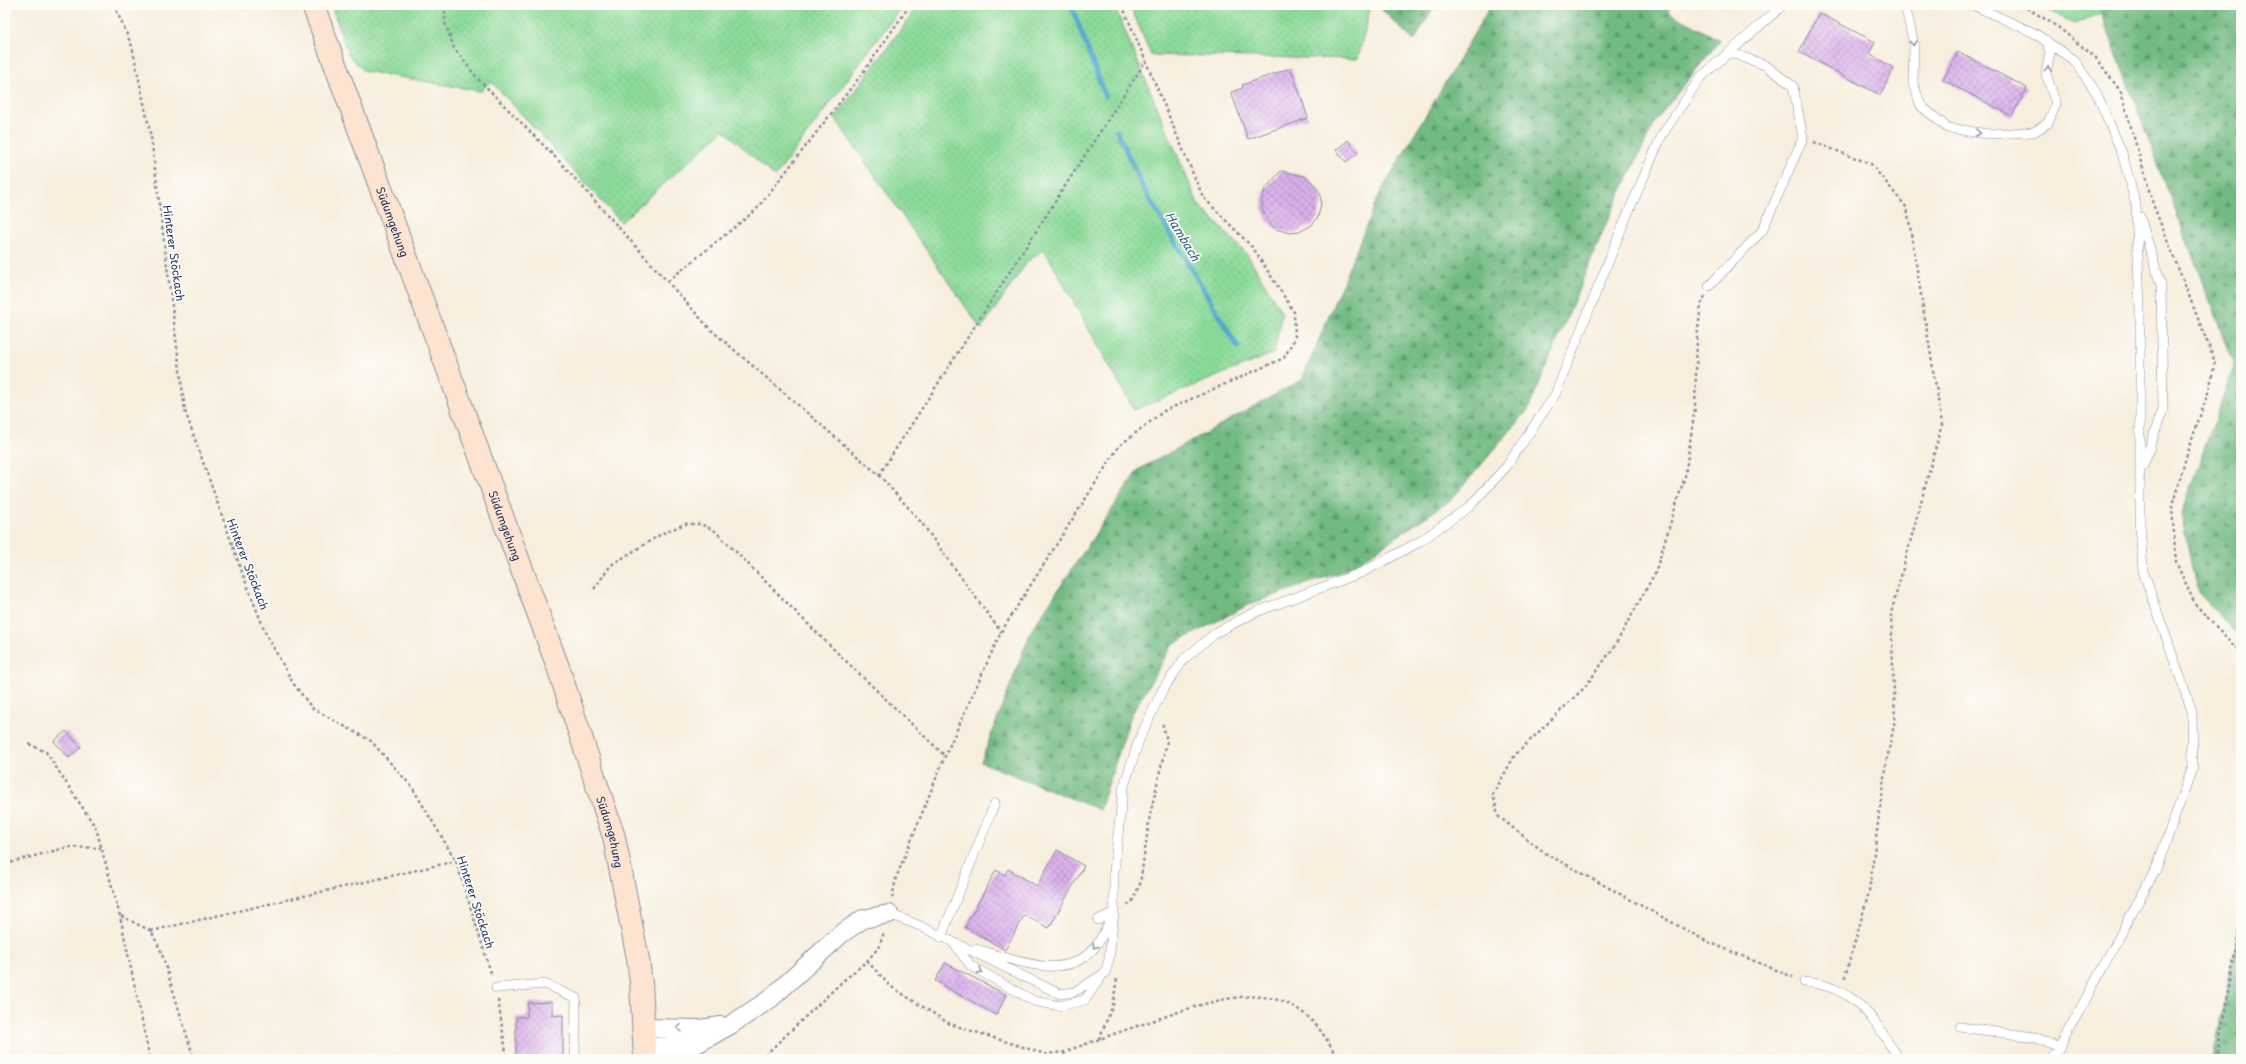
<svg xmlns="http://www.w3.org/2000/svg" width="2246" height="1064" viewBox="0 0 2246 1064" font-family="'Playpen Sans',sans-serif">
	<defs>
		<pattern id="grass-dots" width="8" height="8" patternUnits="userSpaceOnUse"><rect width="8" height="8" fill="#8cda99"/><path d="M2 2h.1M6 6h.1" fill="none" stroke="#78bb86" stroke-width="1.8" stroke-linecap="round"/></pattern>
		<pattern id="forest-firs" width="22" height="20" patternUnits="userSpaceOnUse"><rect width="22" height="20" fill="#71ba81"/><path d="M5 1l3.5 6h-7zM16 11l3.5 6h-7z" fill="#5c986d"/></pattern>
		<pattern id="building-cross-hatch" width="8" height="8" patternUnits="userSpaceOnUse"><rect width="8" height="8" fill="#dcb0ec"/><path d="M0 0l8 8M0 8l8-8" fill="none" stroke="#b290c2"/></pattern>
	</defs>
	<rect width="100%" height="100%" fill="#fdfcf7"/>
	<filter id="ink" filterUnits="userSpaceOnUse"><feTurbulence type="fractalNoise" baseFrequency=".025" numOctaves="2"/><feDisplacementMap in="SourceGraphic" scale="8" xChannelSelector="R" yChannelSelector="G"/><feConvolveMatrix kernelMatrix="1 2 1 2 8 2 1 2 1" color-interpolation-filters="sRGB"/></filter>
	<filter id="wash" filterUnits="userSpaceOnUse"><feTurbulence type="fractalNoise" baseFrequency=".012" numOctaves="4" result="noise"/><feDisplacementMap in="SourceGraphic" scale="16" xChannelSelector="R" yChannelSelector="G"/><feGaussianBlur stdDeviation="0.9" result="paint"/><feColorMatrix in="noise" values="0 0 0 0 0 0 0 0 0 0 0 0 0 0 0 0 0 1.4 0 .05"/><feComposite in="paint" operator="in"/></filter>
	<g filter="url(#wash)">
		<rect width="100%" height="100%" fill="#f7eedd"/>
		<path fill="url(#grass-dots)" stroke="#54847c" d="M331,5H903L775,177L724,130L621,222L491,81L481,91L364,71L349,56Z
			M919,5H1114L1198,204L1247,254L1282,313L1274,353L1134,410L1044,249L1028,261L981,329L835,118Z
			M1130,5H1371L1358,59L1151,55Z
			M2040,5H2104L2101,13L2074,24Z"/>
		<path fill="url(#forest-firs)" stroke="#467470" d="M1377,5H1435L1414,41Z
			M1491,5H1670L1668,12L1720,40L1656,120L1609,217L1528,410L1452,499L1349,569L1250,604L1173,644L1131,715L1100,810L981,762L1031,631L1138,470L1302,380L1380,193Z
			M2104,5H2241V639L2197,591L2181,513L2234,366L2101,13Z
			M2241,917V1059H2213Z"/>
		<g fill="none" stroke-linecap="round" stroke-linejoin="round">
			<path stroke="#4ea8cc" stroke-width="5" d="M1071,5L1105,96
				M1117,131L1144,190L1238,347"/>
		</g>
		<g id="blocks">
			<path fill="url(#building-cross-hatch)" d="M1819,13L1875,42L1869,54L1894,68L1880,95L1799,52Z
				M1958,52L2027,88L2012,116L1943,80Z
				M1291,68L1308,118L1248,139L1231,92L1243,88L1242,85Z
				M1348,140L1358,153L1346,162L1336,150Z
				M1281,171L1304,176L1312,182L1320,193L1321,203L1318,217L1312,225L1299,232L1289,233L1276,229L1268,222L1262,209V199L1265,189Z
				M66,731L81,747L69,758L54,741Z
				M1057,850L1084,866L1049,928L1024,915L1005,950L965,927L996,870L1005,875L1008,869L1037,886Z
				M945,963L1007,995L996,1015L935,981Z
				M552,1002V1016L563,1015V1059H516V1017H527L528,1003Z"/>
		</g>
	</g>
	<g filter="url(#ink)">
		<use href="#blocks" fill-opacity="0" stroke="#898e9e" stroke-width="1"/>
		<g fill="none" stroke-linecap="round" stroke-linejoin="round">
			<defs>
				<path id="service" d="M1905,5L1914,45L1913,83L1921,106L1948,128L1988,134L2034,132L2048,123L2056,104L2046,74L2050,52L2046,40
					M1973,5L2034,33L2075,61L2097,94L2122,153L2136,205L2140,310V523L2143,571L2192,711L2193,766L2156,869L2053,1059
					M2140,217L2161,285L2163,409L2143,466
					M1709,286L1762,231L1803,138L1793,86L1765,65L1729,52
					M889,914L918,925L1060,994L1074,992L1105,973L1109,959L1114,912V872L1123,789L1139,740L1162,691L1184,659L1217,632L1256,612L1363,572L1419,542L1470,506L1506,467L1555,395L1625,220L1662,135L1700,78L1783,5
					M1098,920L1114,912
					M941,937L995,803
					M954,944L971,966L1034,1001L1060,1006L1085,1000L1101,977
					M976,949C1013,959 1065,983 1094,948C1102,939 1107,926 1112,916
					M1804,982C1856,986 1874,1019 1899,1059
					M496,988L545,984L576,998L575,1059
					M1960,1027L2034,1037L2059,1048"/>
				<path id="minor" d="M644,1028L700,1029L721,1026
					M645,1047L693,1046L732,1024L770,999L841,934L863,919L889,914"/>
				<g id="secondary">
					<path id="s1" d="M313,5L558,667L614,837L638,959L641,982L645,1059"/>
				</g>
			</defs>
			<use href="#service" stroke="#898e9e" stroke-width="10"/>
			<use href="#minor" stroke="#898e9e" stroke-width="20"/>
			<use href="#secondary" stroke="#898e9e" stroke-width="24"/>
			<path stroke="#898e9e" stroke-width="2.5" stroke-dasharray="3 3" stroke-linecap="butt" d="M114,5L132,46L151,137L185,411L243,575L266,634L293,683L312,708L371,741L412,787L456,861L492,976
				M445,5V23L454,48L478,79L560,162L710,329L879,475L921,522L1001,632
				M2022,5L2058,27L2096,58L2121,92L2153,204L2215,362L2209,390L2188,451L2172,506L2176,562L2195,604L2241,653
				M1814,142L1871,164L1907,208L1942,424L1891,613L1895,720L1885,769L1869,892L1844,980
				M668,281L756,210L862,74L910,5
				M1705,296L1701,305L1697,337L1695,408L1685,476L1655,573L1614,647L1585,687L1515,755L1493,794L1498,816L1545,853L1706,941L1793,977
				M879,475L1145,62
				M594,589L611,565L663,533L685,524H701L715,531L820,636L945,756
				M29,744L46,752L96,828L120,916L150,1059
				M5,864L68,847L101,848
				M892,898L896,878L945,756L1001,632L1119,446L1164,411L1284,358L1295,338L1294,312L1253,248L1203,197L1122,5
				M1127,905L1132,902L1140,884L1150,815L1167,741L1162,722
				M121,916L151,931L161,951L194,1059
				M151,931L456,861
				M867,961L890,986L950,1024L1045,1054L1064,1052C1096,1040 1128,1029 1161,1018C1232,993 1298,973 1337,1059
				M498,1000L507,1059
				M1099,1039L1113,1005L1117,977
				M1064,1052L1066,1059
				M761,1059L843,981L867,961L879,947L884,932
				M2216,1059L2241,921"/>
			<use href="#service" stroke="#fff" stroke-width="9"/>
			<use href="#minor" stroke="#fff" stroke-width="18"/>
			<use href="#secondary" stroke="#fde4d0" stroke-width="22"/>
		</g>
		<defs><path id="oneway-chevron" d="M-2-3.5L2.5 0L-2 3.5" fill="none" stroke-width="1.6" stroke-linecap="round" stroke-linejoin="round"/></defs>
		<g stroke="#8d97ae">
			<use href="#oneway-chevron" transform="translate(1913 43) rotate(84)"/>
			<use href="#oneway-chevron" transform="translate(2048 69) rotate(-84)"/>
			<use href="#oneway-chevron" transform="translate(1978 133) rotate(8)"/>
			<use href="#oneway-chevron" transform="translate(1095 946) rotate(126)"/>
			<use href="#oneway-chevron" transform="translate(980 971) rotate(29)"/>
			<use href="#oneway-chevron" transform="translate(679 1028) rotate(-179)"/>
		</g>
	</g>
	<g text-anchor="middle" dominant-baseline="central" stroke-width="3.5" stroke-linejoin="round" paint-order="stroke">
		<g font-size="11" fill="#1b2f5e" stroke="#fdfcf7">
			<text stroke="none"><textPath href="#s1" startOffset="231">Südumgehung</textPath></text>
			<text transform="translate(174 253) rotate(82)">Hinterer Stöckach</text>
			<text stroke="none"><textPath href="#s1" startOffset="555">Südumgehung</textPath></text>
			<text transform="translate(248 564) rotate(69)">Hinterer Stöckach</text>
			<text stroke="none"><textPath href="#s1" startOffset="879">Südumgehung</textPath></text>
			<text transform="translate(476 902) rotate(72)">Hinterer Stöckach</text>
		</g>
		<g font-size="12" font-style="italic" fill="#2f5f8a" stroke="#fdfcf7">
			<text transform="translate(1183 236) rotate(59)">Hambach</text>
		</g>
	</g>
	<rect width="2246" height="1064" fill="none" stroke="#fdfcf7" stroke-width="20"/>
</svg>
